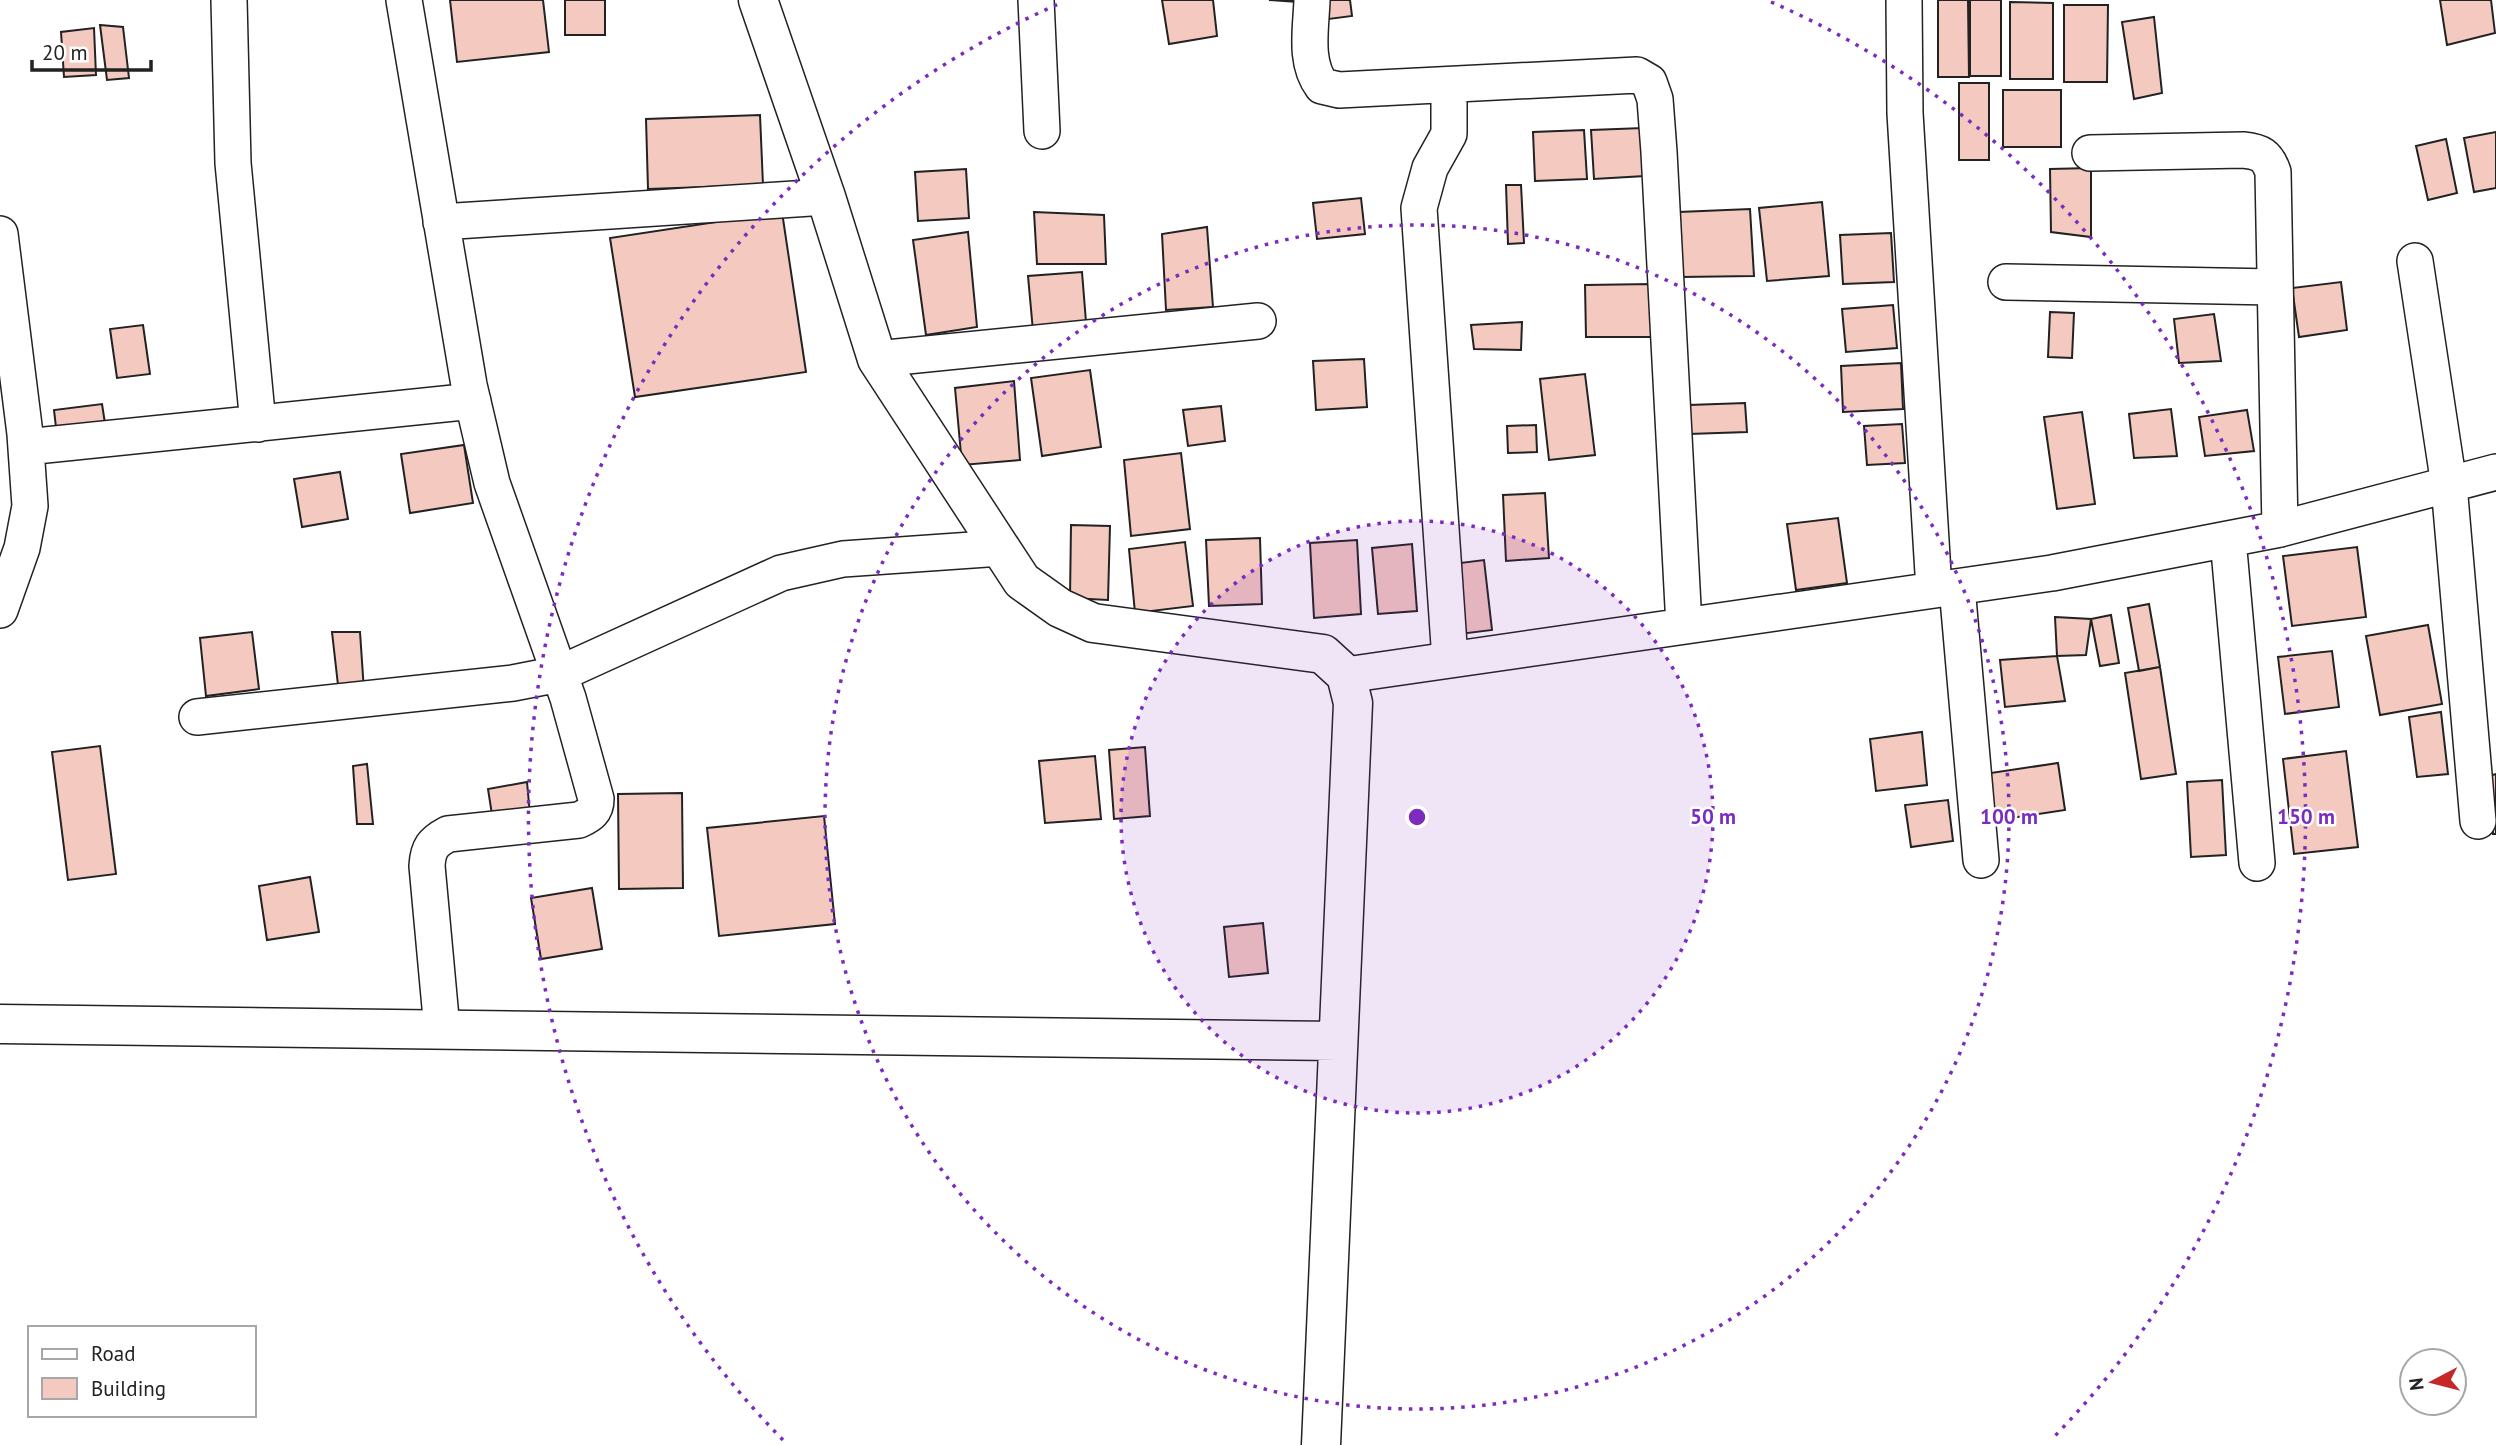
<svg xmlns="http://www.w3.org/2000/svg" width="2496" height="1445" viewBox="0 0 2496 1445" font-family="'PT Sans',sans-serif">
	<rect width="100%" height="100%" fill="#fff"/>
	<path fill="#f3c9c0" stroke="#222" stroke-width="2" d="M450,0H543L549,52L457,62Z
		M565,0H605V35H565Z
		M1162,0H1213L1217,36L1169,44Z
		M1269,0H1297V2Z
		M1326,0H1350L1352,16L1329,19Z
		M1938,0H1968L1969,77H1938Z
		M1970,0H2001V76H1970Z
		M2440,0H2491L2495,33L2447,45Z
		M2010,2L2053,3V79H2010Z
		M2064,5H2108L2107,82H2064Z
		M2154,17L2162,93L2134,99L2122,22Z
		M100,25L123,27L129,78L107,80Z
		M94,28L96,75L64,77L61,32Z
		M1959,83H1989V160H1959Z
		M2003,90H2061V147H2003Z
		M760,115L763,185L648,189L646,119Z
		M1643,128L1645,176L1594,179L1591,130Z
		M1584,130L1587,179L1535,181L1533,132Z
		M2496,132V188L2474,192L2464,138Z
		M2446,139L2457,193L2428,200L2416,146Z
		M2091,168V237L2051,232L2050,169Z
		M966,169L969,218L918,221L915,172Z
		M1506,185H1521L1524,243L1508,244Z
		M1361,198L1365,234L1317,239L1313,203Z
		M1822,202L1829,276L1767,281L1759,208Z
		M1750,209L1754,276L1681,277L1679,212Z
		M782,212L806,372L635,397L610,238Z
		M1034,212L1104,215L1106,264H1037Z
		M1207,227L1213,307L1166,310L1162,234Z
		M968,232L977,327L926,335L913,240Z
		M1891,233L1894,282L1843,284L1840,235Z
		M1082,272L1086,322L1033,331L1028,276Z
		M2341,282L2347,330L2299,337L2292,288Z
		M1652,284V337H1586L1585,285Z
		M1893,305L1897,348L1846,352L1842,309Z
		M2050,312L2074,313L2072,358L2048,357Z
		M2214,314L2221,361L2179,363L2174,319Z
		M1522,322L1521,350L1474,349L1471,325Z
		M143,325L150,374L117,378L110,329Z
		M1364,359L1367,407L1316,410L1313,361Z
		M1901,363L1903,409L1843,412L1841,366Z
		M1090,370L1101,447L1042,456L1031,378Z
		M1585,374L1595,455L1549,460L1540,379Z
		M1014,381L1020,460L962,465L955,388Z
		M1745,403L1747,432L1689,434V405Z
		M102,404L106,430L57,436L54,410Z
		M1221,406L1225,441L1188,446L1183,410Z
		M2171,409L2177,456L2134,458L2129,414Z
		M2247,410L2254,451L2205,456L2199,417Z
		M2082,412L2095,504L2057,509L2044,417Z
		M1902,424L1905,463L1867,465L1864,426Z
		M1536,425L1537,452L1508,453L1507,426Z
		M464,445L473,503L410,513L401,454Z
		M1181,453L1190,529L1131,536L1124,460Z
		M340,472L348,519L302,527L294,479Z
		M1545,493L1549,558L1506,561L1503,495Z
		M1838,518L1847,583L1796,590L1787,524Z
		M1071,525L1110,526L1108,600L1070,598Z
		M1260,538L1262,604L1209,606L1206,540Z
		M1357,540L1361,614L1314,618L1310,543Z
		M1185,542L1193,606L1135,613L1129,549Z
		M1412,544L1417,611L1378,614L1372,548Z
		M2357,547L2366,617L2292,626L2283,556Z
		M1484,560L1492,630L1460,634L1452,564Z
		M2149,604L2160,667L2139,671L2128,608Z
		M2111,615L2119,663L2100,666L2091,619Z
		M2055,617L2091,619L2086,655L2057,656Z
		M2428,625L2442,704L2380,715L2366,636Z
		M252,632L259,689L206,696L200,638Z
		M332,632H360L364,691L339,694Z
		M2332,651L2339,707L2285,714L2278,657Z
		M2057,656L2065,701L2005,707L2000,660Z
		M2160,667L2176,774L2141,779L2125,673Z
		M2441,712L2448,774L2417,777L2409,717Z
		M1922,732L1927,785L1876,791L1870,739Z
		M100,746L116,874L68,880L52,752Z
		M1145,747L1150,816L1114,819L1109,750Z
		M2346,751L2358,847L2294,854L2283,759Z
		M1095,756L1101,819L1045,823L1039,761Z
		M2058,763L2065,810L1991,821L1984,774Z
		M367,764L373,824H357L353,766Z
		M2496,774V834H2493L2489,776Z
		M2222,780L2226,855L2191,857L2187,782Z
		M527,782L530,815L493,821L488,789Z
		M682,793L683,888L619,889L618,794Z
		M1948,800L1953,841L1911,847L1905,805Z
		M824,816L835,924L719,936L707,828Z
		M310,877L319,932L267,940L259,886Z
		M592,888L602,949L541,959L531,898Z
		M1263,923L1268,973L1229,977L1224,927Z"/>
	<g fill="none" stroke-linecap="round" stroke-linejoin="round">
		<defs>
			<path id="minor" d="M229,0L233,163L258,424
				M404,0L469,385L492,483L568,698L596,799C596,811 590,815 579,820L448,834C433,842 428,848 427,866L442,1029
				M1036,0L1042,131
				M1312,0C1311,29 1304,62 1322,86L1339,90L1637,75L1649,82L1655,99L1659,152L1684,626
				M1904,0L1905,113L1934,590
				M1449,85V134L1430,168L1419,208L1450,660
				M2090,153L2243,150C2261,152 2267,155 2273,172L2280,529
				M441,222L826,197
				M0,234L25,434L30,506L22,548L0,610
				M2415,261L2449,485L2478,821
				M2006,282L2274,287
				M877,359L1258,321
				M26,447L473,401
				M2228,539L2257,863
				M1957,587L1981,860
				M1346,675L2052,573L2280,529L2496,472
				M197,717L513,683L559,674L781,573L843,559L1001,548"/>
			<path id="tertiary" d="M758,0L826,197L877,359L1022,581L1060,608L1093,623L1323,654L1346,675L1353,703L1321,1445
				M0,1024L1337,1041"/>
		</defs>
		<use href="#minor" stroke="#222" stroke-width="38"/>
		<use href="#tertiary" stroke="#222" stroke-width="41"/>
		<use href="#minor" stroke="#fff" stroke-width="35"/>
		<use href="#tertiary" stroke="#fff" stroke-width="38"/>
	</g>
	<circle cx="1417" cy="817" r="296" fill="#7b2cbf" fill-opacity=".12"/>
	<g fill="none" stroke="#7b2cbf" stroke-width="3.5" stroke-dasharray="3.5 7">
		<circle cx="1417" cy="817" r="296"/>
		<circle cx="1417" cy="817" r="592"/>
		<path d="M783 1440A889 889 0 0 1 1063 2M1771 2A889 889 0 0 1 2051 1440"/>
	</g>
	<circle cx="1417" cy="817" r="10" fill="#7b2cbf" stroke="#fff" stroke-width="3.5"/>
	<g font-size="21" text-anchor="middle" font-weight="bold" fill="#7b2cbf" stroke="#fff" stroke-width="5" stroke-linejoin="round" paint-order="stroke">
		<text x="1713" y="824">50 m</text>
		<text x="2009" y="824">100 m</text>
		<text x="2306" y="824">150 m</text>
	</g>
	<rect x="28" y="1326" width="228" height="91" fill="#ffffff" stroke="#a7a7a7" stroke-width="2"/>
	<rect x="42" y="1349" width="35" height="10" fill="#ffffff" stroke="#a7a7a7" stroke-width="2"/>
	<text x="91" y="1361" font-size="21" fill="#222222">Road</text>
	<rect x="42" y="1378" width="35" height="21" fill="#f3c9c0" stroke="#a7a7a7" stroke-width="2"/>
	<text x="91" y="1396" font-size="21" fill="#222222">Building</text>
	<g transform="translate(2433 1382) rotate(263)"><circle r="33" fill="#ffffff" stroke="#a7a7a7" stroke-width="2"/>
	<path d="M0-5L12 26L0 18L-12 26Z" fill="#c62828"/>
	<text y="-10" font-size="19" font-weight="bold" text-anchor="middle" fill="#222222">N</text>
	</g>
	<path d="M32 60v10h119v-10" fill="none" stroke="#222222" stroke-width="3.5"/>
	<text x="42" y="60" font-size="21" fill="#222222" stroke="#ffffff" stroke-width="5" paint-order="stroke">20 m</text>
</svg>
